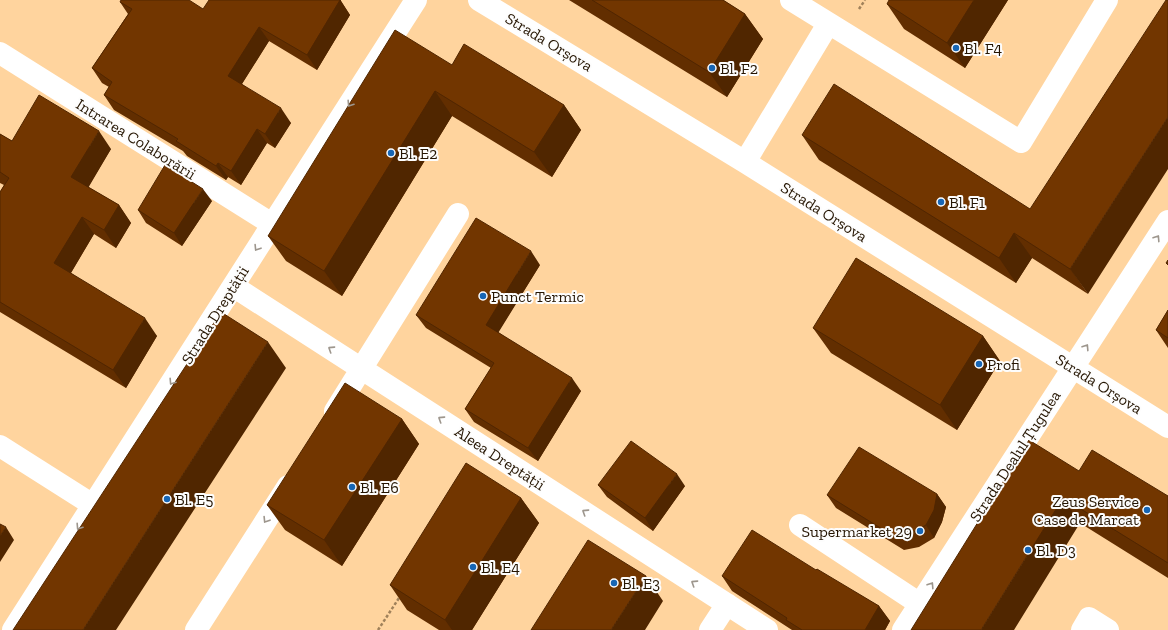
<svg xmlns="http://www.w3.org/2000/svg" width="1168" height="630" viewBox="0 0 1168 630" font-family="'Zilla Slab',serif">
	<rect width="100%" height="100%" fill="#ffd49e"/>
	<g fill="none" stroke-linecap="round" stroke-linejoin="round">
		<path stroke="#a0815a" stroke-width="2.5" stroke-dasharray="3 2" stroke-linecap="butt" d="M859,9L865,0
			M378,630L401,595"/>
		<path stroke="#fff" stroke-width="22" d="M479,0L745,162L1168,427
			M791,0L1021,142L1107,0
			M0,53L272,224
			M745,162L828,24
			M233,286L767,630
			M335,411L458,214
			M0,446L93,505
			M800,525L920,604
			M13,630L416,0
			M196,630L288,486
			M710,630L727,604
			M903,630L1168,221
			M1082,630L1089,618L1108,630"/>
	</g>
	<path fill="#622e00" d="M569,0H723L745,14L763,39L727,97Z
		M1008,0L965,68L904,29L887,4Z
		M341,1L350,15L317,70L269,41L242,84L291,123L275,148L267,143L241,185L228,177L226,180L187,156L183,151L114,110L104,95L109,87L102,83L92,68L128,14L120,2L203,9Z
		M452,65L564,105L581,130L552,177L452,116L342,296L286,261L268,236Z
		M0,134L12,141L111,149L88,187L119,205L131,223L116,248L94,234L71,273L157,336L126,388L0,312V192L4,185L0,183Z
		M802,135L1030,209L1088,294L1032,258L1016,283L819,160Z
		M212,201L182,246L146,223L138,210Z
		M540,265L498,332L581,391L538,461L474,422L465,409L491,368L426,328L416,315Z
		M1168,310V348L1156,330Z
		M813,328L983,336L1000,361L957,430L831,353Z
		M402,419L419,444L342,566L285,530L267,505Z
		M1079,471L1168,496V578L1080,523L911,630Z
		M598,485L685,486L653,531L607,497Z
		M937,494L946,507L942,522L934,538L919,547L904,550L836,508L827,495Z
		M521,498L539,523L472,630H439L407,610L390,585Z
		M816,570L879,606L890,621L885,630H792L732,591L722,576Z"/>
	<path fill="#502600" d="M332,0H341V1L350,15L317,70L307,55Z
		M974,0H1008L965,68L947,43Z
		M745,14L763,39L727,97L709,72Z
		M259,27L269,41L238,90L228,76Z
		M435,91L452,116L342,296L324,271Z
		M564,105L581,130L552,177L534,152Z
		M281,108L291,123L275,148L265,134Z
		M1168,117V169L1088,294L1070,269Z
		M257,129L267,143L241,185L231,171Z
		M99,131L111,149L84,195L71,177Z
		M218,163L228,177L226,180L216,166Z
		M203,189L212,201L182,246L174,233Z
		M119,205L131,223L116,248L104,230Z
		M82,217L94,234L66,281L54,263Z
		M1014,233L1032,258L1016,283L999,258Z
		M531,251L540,265L495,338L486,325Z
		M145,318L157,336L126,388L113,370Z
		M983,336L1000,361L957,430L940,405Z
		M268,342L286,368L116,630H83Z
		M572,378L581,391L538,461L528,448Z
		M402,419L419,444L342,566L324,540Z
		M677,474L685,486L653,531L645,518Z
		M937,494L946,507L942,522L934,538L926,525Z
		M521,498L539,523L472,630H452L445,620Z
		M1063,498L1080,523L1014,630H981Z
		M6,527L14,540L0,562V536Z
		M646,576L663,601L645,630H611Z
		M879,606L890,621L885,630H865Z"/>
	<path fill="#723600" stroke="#502600" d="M121,0H189L203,9L209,0H340L307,55L259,27L228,76L281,108L265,134L257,129L231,171L218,163L216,166L176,141L178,139L104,95L112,82L92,68L132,9L120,2Z
		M592,0H723L745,14L709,72Z
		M889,0H974L947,43L887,4Z
		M1166,0H1168V117L1070,269L1014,233L999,258L802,135L834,84L1030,209Z
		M395,30L452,65L464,44L564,105L534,152L435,91L324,271L268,236Z
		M39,95L99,131L71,177L119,205L104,230L82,217L54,263L145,318L113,370L0,302V192L9,178L0,172V134L12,141Z
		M165,165L203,189L174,233L138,210Z
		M476,218L531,251L486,325L572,378L528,448L465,409L494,363L416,315Z
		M856,258L983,336L940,405L813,328Z
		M1168,260V265L1166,263Z
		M1168,310V338L1156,330Z
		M221,312L268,342L83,630H13Z
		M345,383L402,419L324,540L267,505Z
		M1029,440L1079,471L1092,450L1168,496V563L1063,498L981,630H911Z
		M631,441L677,474L645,518L598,485Z
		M859,447L937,494L934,510L926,525L910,534L895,537L827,495Z
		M466,463L521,498L445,620L390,585Z
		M0,524L6,527L0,536Z
		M752,530L816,570L817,569L879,606L865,630H802L786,620L787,618L722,576Z
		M588,540L646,576L611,630H531Z"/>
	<defs><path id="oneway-chevron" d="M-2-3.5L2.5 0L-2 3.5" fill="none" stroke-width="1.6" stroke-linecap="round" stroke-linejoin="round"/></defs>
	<g stroke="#9d968d">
		<use href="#oneway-chevron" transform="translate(350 104) rotate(123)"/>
		<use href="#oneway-chevron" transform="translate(1157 238) rotate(-57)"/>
		<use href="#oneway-chevron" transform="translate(257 248) rotate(122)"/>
		<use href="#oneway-chevron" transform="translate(1086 347) rotate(-57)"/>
		<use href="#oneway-chevron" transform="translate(331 349) rotate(-147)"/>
		<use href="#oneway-chevron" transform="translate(172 382) rotate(123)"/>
		<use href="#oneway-chevron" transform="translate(441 419) rotate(-147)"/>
		<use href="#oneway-chevron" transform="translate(585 512) rotate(-147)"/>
		<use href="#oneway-chevron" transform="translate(266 520) rotate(122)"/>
		<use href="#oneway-chevron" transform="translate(79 527) rotate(123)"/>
		<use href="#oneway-chevron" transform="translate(694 583) rotate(-147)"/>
		<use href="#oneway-chevron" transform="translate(931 585) rotate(-57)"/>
	</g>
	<g fill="#1766b5" stroke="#fdfdfd" stroke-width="1.5">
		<circle cx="956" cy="48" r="4"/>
		<circle cx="712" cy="68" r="4"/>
		<circle cx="391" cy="153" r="4"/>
		<circle cx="941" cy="202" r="4"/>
		<circle cx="483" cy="296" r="4"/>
		<circle cx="979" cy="364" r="4"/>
		<circle cx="352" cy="487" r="4"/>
		<circle cx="167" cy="499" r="4"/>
		<circle cx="1147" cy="510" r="4"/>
		<circle cx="920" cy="531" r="4"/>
		<circle cx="1028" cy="550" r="4"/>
		<circle cx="473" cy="567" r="4"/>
		<circle cx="614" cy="583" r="4"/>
	</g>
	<g text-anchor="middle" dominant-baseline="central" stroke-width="4" stroke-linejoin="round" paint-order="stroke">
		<g font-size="16" fill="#251502" stroke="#fdfdfd">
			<text transform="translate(549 42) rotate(31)">Strada Orșova</text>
			<text transform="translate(136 139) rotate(32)">Intrarea Colaborării</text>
			<text transform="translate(824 212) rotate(32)">Strada Orșova</text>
			<text transform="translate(215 315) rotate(-58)">Strada Dreptății</text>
			<text transform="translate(1099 384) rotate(32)">Strada Orșova</text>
			<text transform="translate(1015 456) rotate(-57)">Strada Dealul Țugulea</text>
			<text transform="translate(500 458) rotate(33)">Aleea Dreptății</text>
		</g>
		<g font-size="16" fill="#251502" stroke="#fdfdfd" text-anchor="start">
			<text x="964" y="48">Bl. F4</text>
			<text x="720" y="68">Bl. F2</text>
			<text x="399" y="153">Bl. E2</text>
			<text x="949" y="202">Bl. F1</text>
			<text x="491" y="296">Punct Termic</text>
			<text x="987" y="364">Profi</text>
			<text x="360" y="487">Bl. E6</text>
			<text x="175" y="499">Bl. E5</text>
			<text x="1139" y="501" text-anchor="end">Zeus Service<tspan x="1139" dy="18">Case de Marcat</tspan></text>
			<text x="912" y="531" text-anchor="end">Supermarket 29</text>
			<text x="1036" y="550">Bl. D3</text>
			<text x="481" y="567">Bl. E4</text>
			<text x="622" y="583">Bl. E3</text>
		</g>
	</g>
</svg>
